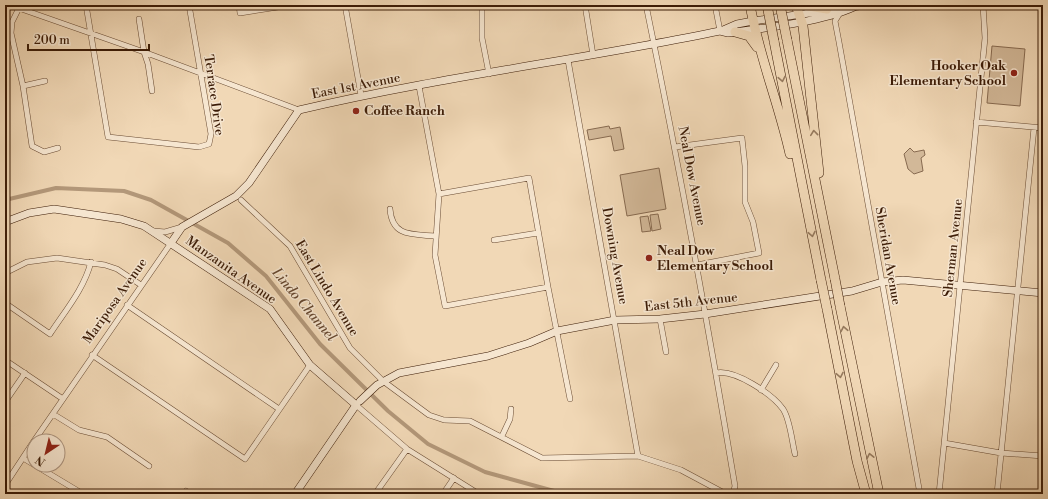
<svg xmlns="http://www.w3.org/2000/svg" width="1048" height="499" viewBox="0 0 1048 499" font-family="'Libre Bodoni',serif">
	<rect width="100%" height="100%" fill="#f1d8b6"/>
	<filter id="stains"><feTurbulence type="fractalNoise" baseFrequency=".005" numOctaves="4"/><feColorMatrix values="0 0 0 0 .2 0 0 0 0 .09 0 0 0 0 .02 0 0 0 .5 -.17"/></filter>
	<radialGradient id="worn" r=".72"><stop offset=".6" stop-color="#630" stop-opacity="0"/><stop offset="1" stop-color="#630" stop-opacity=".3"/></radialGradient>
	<path fill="#d2b898" stroke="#876a50" d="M992,46L1025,49L1020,106L987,103Z
		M609,126L610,129L620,127L624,149L614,151L611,136L589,140L587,130Z
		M910,148L914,152L924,150L925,155L921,158L923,171L914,174L908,169L904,154Z
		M659,168L666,209L627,216L620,175Z
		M658,214L661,229L652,231L650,215Z
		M648,216L651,231L642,232L640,217Z"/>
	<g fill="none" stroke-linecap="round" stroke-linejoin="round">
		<path stroke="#b3987a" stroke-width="4" d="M5,200L56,188L124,191L151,200L228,243L266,276L320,344L388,411L428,444L485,472L565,494"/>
		<defs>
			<path id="street" d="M10,5L144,52L299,110
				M86,5L108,137L199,147L209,144L211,134L189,5
				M239,5L240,13L291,5
				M345,5L361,95
				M482,5V38L489,74
				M585,5L593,55
				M646,5C679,165 708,325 735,486L733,494
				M715,5L720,31
				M19,8L12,22L11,33L23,86L32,146L44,152L58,148
				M840,13L835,21L839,42L920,494
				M139,19L144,52L148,64L152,91
				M568,60L638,456
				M23,86L45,81
				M419,86L439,194L435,255L445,306L548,287
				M976,122L1043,128
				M675,147L742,138L745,166V202L753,222L759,253L697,265
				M439,194L529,178L548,287L570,399
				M241,200L290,246L350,348L383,381L429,415L444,420L470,421L542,458L638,456L681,470L726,494
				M390,209C392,237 412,234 435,236
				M154,231L165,232L182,227
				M494,240L538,233
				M5,273L27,262L57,258L105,265L117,269L141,285
				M5,303L50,334C65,311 84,289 91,262
				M127,305L279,409
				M660,319L666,352
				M92,355L245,459L310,365
				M5,360L63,399
				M716,373C735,369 772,394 783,409C790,419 792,442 795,454
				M761,390L776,365
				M5,402L25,373
				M358,403L356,405L407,449L479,494
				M53,414L79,430L107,437L149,466
				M502,436L510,419L511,409
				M34,441L171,243
				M944,443L1001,453L1043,456
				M23,458L83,494
				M5,485L34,441
				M186,491L191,494
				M375,494L407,449
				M443,494L454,478
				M939,494L985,38L983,5
				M997,494L1034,128"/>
			<path id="secondary" d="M721,31L737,24L753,21L866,5
				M5,222L29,213L54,209L121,219L144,226L270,309L310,365L356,405L295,494
				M171,243L182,227L236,196L249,183L299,110C438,77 580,60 720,31L728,33C765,28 821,22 854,7
				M360,401L377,385L399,373L488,356L529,343L557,331L615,320L660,319L705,314L852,291L882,282L903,280L1043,293"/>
			<path id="highway" d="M750,5C759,56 779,104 790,154
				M796,5L803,26L819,173
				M803,5L827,9
				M735,32L749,36L757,47
				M787,40L835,279
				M774,41L821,280
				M840,306L879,494
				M827,309L857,461L866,494"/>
		</defs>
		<use href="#street" stroke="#694b33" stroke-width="6"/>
		<use href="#secondary" stroke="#3c1c07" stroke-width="8"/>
		<use href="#highway" stroke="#3c1c07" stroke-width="10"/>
		<use href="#street" stroke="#f6e6d0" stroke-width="5"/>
		<use href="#secondary" stroke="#f6e6d0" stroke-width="7"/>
		<use href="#highway" stroke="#f1d8b6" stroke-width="9"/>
		<defs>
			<path id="highway-bridge" d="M767,5L774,41
				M780,5L787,40
				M835,279L840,306
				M821,280L827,309"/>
		</defs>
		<use href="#highway-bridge" stroke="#3c1c07" stroke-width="10" stroke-linecap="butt"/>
		<use href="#highway-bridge" stroke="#f1d8b6" stroke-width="9"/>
	</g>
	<defs><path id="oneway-chevron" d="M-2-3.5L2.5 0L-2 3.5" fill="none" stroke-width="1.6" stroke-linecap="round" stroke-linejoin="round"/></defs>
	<g stroke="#967a5e">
		<use href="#oneway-chevron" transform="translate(782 79) rotate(79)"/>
		<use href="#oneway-chevron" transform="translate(814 133) rotate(-96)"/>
		<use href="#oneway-chevron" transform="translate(812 234) rotate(79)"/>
		<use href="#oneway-chevron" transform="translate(844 329) rotate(-101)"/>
		<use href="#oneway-chevron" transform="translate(840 375) rotate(79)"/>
		<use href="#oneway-chevron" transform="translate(870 456) rotate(-102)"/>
	</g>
	<g fill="#8f2418" stroke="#f6e6d0" stroke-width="1.5">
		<circle cx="1014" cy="73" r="4"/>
		<circle cx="356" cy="111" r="4"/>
		<circle cx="649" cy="258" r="4"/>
	</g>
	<g text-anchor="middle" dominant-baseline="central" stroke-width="3" stroke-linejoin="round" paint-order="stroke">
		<g font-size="13" font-weight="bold" fill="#3c1c07" stroke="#f6e6d0" text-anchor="start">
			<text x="1006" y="66" text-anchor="end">Hooker Oak<tspan x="1006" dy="15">Elementary School</tspan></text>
			<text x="364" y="111">Coffee Ranch</text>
			<text x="657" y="251">Neal Dow<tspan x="657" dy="15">Elementary School</tspan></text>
		</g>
		<g font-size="13" fill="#3c1c07" stroke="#f6e6d0">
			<text transform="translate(356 86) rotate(-11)">East 1st Avenue</text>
			<text transform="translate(214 95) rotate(82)">Terrace Drive</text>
			<text transform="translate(692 176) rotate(79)">Neal Dow Avenue</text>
			<text transform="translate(953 248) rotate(-84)">Sherman Avenue</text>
			<text transform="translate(615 256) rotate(80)">Downing Avenue</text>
			<text transform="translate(888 256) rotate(80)">Sheridan Avenue</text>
			<text transform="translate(231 270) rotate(35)">Manzanita Avenue</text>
			<text transform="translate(327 288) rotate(59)">East Lindo Avenue</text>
			<text transform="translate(115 301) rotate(-55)">Mariposa Avenue</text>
			<text transform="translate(691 302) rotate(-6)">East 5th Avenue</text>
		</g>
		<g font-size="14" font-style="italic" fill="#66472f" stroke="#f6e6d0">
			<text transform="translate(304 305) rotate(50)">Lindo Channel</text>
		</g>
	</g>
	<rect width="1048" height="499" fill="none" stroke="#f1d8b6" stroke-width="20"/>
	<rect x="6" y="6" width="1036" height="487" fill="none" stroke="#3c1c07" stroke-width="2"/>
	<rect x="10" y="10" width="1028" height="479" fill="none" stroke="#3c1c07"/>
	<g transform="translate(46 453) rotate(215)"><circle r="19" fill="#f6e6d0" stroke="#ac9580"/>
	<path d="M0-3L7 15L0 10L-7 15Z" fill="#8f2418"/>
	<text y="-6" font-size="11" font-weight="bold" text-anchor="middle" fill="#3c1c07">N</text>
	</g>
	<path d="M28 44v6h121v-6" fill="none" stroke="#3c1c07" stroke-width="2"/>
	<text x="34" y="44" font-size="12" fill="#3c1c07" stroke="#f6e6d0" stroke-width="3" paint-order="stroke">200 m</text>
	<rect width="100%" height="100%" filter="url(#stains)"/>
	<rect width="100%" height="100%" fill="url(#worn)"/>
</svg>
